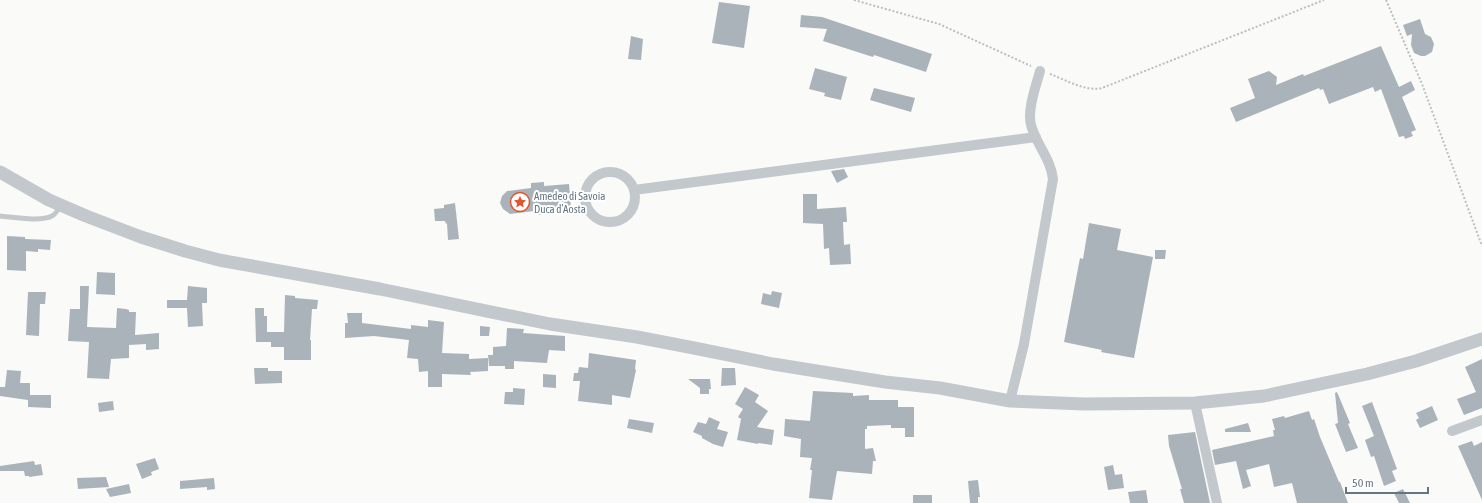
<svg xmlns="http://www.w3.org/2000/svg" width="1482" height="503" viewBox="0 0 1482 503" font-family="'Asap Condensed',sans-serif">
	<rect width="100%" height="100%" fill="#fafaf8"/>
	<path fill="#aab3b9" d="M719,2L750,6L744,48L712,43Z
		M801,15L822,17L932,54L926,72L874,55L873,57L823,41L827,29L800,27Z
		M1420,19L1425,34L1431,37L1434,44L1432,52L1425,56H1421L1414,53L1411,45L1412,34L1407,36L1403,25Z
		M631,36L643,39L641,60L628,59Z
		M1381,46L1399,87L1411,81L1415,90L1402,97L1416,130L1411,132L1413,136L1405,139L1404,136L1399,137L1381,89L1375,92L1373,87L1329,104L1323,89L1320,90L1319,88L1236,122L1230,108L1255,98L1248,79L1269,71L1277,77L1276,85L1303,74L1304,76Z
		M815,68L847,77L841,100L824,96L825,93L809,89Z
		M874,88L915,98L911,112L870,100Z
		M844,169L848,177L837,183L831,171Z
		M544,182V186L569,184L571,208L547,211L548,214L534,215V211L510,214L503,209L500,203L502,196L507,191L531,188V183Z
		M803,194H817V209L846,207L847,222H843L844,245L850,244L851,264L830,265L829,248L824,249L823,224L803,223Z
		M455,203L459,239L448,240L447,223L446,224L445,221H435L434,209L444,208V205Z
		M1089,223L1121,229L1117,250L1153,257L1134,358L1101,352L1102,350L1064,342L1080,258L1083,259Z
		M7,236L25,237V239L51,240L50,250L38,249V252L26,251V271L7,270Z
		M1155,250H1166L1165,259H1155Z
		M97,272L115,273V295L96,294Z
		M80,286H89L87,327L116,328L117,308L126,309L129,310V312H136L135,335L159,333V349L146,350V344L129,345V358L111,359L109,379L87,378L89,342L68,341L70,309H80Z
		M188,286L207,288V303H202L203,326L188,327L187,308H167V300H187Z
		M772,291L782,293L779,308L761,304L763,293L771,295Z
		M28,292H46L45,304H40L39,336L26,335Z
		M285,295L295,296V298L318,300L317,309H312L310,340H311V360H284V347H271V342H256L255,308H264V316H267V332H284Z
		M347,313H362V323L411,329V325L428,327V320L444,322L442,353L469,354V359L488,358V371L470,372L471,375L442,374V387H428V371L419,372L418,359L407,358L409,340L374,336L345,338V323H348Z
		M480,326L490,327L489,336H480Z
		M507,328L524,329L523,333L565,336V351L549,350L547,363L514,361V369H505V366H489L488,355H493V347L506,346Z
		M589,353L636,360L635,369L636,370L630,398L612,395V405L578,401L580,381H573L574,373H578L579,367L588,368Z
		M1482,359V408L1464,415L1457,399L1476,392L1465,367Z
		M254,368H268V371H282V383L255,384Z
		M722,368H735L736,385L721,386Z
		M7,370L21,371L20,383H30V395H51V408L28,407V400L0,396V387H5Z
		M543,374L556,375V388L543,387Z
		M688,379H710L711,389H709V394H700V388Z
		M745,387L759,395L755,402L768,411L757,427L774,430L772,445L758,443V444L737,440L741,419L738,417L743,409L735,404Z
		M513,388L525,389L524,405L504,404L505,392H513Z
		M813,391L853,393V396L869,395V400H898V407H914V437H905V428H891V425L867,426V429H865V449L873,448L876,461H873L872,474L837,471L832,500L809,498L812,470H810L812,458L800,457L801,439L784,436L785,419L810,421Z
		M1337,392L1350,423L1348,424L1358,448L1346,452L1335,424L1338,423L1335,393Z
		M113,401L114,410L99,412L98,403Z
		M1372,402L1397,469L1392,471L1396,481L1384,486L1374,456L1371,457L1365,440L1374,436L1362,406Z
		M1432,406L1438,420L1420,428L1416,420L1419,418L1416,413Z
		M1309,411L1312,420L1314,419L1320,437L1339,482H1340L1348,503H1297L1292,483L1274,487L1269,464L1246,470L1251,486L1243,489L1236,461L1215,465L1212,450L1274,436L1273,430H1275L1272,419L1284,416L1285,418Z
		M709,417L720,422L717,429L728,432L723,447L713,444L702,438V436L693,432L698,422L706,424Z
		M629,419L654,423L652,433L627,428Z
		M1248,423L1251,432H1225V429Z
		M1195,432L1210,503H1184L1180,489H1182L1169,446L1168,435Z
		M1472,441L1474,446L1482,442V500L1458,446Z
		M155,458L159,469L151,472L152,475L142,479L136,464Z
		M34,461L35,465L41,464L43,475L29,477V476H25L24,471H0V466Z
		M1113,465L1115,475L1122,474L1124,488L1108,490L1104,467Z
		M106,477L109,487L78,489L77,478Z
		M214,478L215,489L207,490V487L180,489V481Z
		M978,480L980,497H978V503H970L968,481Z
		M129,484L131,493L110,497L106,489Z
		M1403,489L1410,503H1399L1394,493Z
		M1146,490L1148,503H1130L1128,492Z
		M913,495H932V503H913Z"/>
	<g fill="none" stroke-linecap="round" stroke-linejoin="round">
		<path stroke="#bbbfc2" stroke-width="2" stroke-dasharray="2 2" stroke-linecap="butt" d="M854,0L939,24L1031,66
			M1386,0L1422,84L1482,246
			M1050,74C1066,80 1086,92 1102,88L1324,0"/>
		<path stroke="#c3c8cc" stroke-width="5" d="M0,216C13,217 40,222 52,216C56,214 58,210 60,206"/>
		<path stroke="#c3c8cc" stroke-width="10" d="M585 197a25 25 0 1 1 50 0a25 25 0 1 1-50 0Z
			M634,190L1036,137
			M1010,401L1024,344L1053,179C1051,159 1036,144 1031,125C1027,110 1036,86 1040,71
			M1195,403L1217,503
			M1452,431L1482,420"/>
		<path stroke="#c3c8cc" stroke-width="13" d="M0,172L49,200L86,216L141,237L185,251L219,260L380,289L550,324L637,337L694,348L773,364L885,382L940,388L1010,401L1084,404L1195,403L1264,396L1367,374L1416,361L1482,339"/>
	</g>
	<defs>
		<symbol id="sight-ring" viewBox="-11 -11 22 22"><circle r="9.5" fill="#fff" stroke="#e4572e" stroke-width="1.5"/><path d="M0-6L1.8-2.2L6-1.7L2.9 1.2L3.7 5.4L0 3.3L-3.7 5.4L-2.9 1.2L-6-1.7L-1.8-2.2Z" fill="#e4572e"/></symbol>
	</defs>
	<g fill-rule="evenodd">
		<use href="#sight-ring" x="509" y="191" width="22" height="22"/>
	</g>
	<g text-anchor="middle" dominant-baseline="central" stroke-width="4" stroke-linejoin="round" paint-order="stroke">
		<g font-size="11" fill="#657683" stroke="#fff" text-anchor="start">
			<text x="534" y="196">Amedeo di Savoia<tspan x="534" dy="13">Duca d’Aosta</tspan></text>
		</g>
	</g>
	<path d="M1346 487v6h82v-6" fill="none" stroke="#657683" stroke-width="2"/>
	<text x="1352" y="487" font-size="12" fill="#657683" stroke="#ffffff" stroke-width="3" paint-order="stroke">50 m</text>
</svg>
